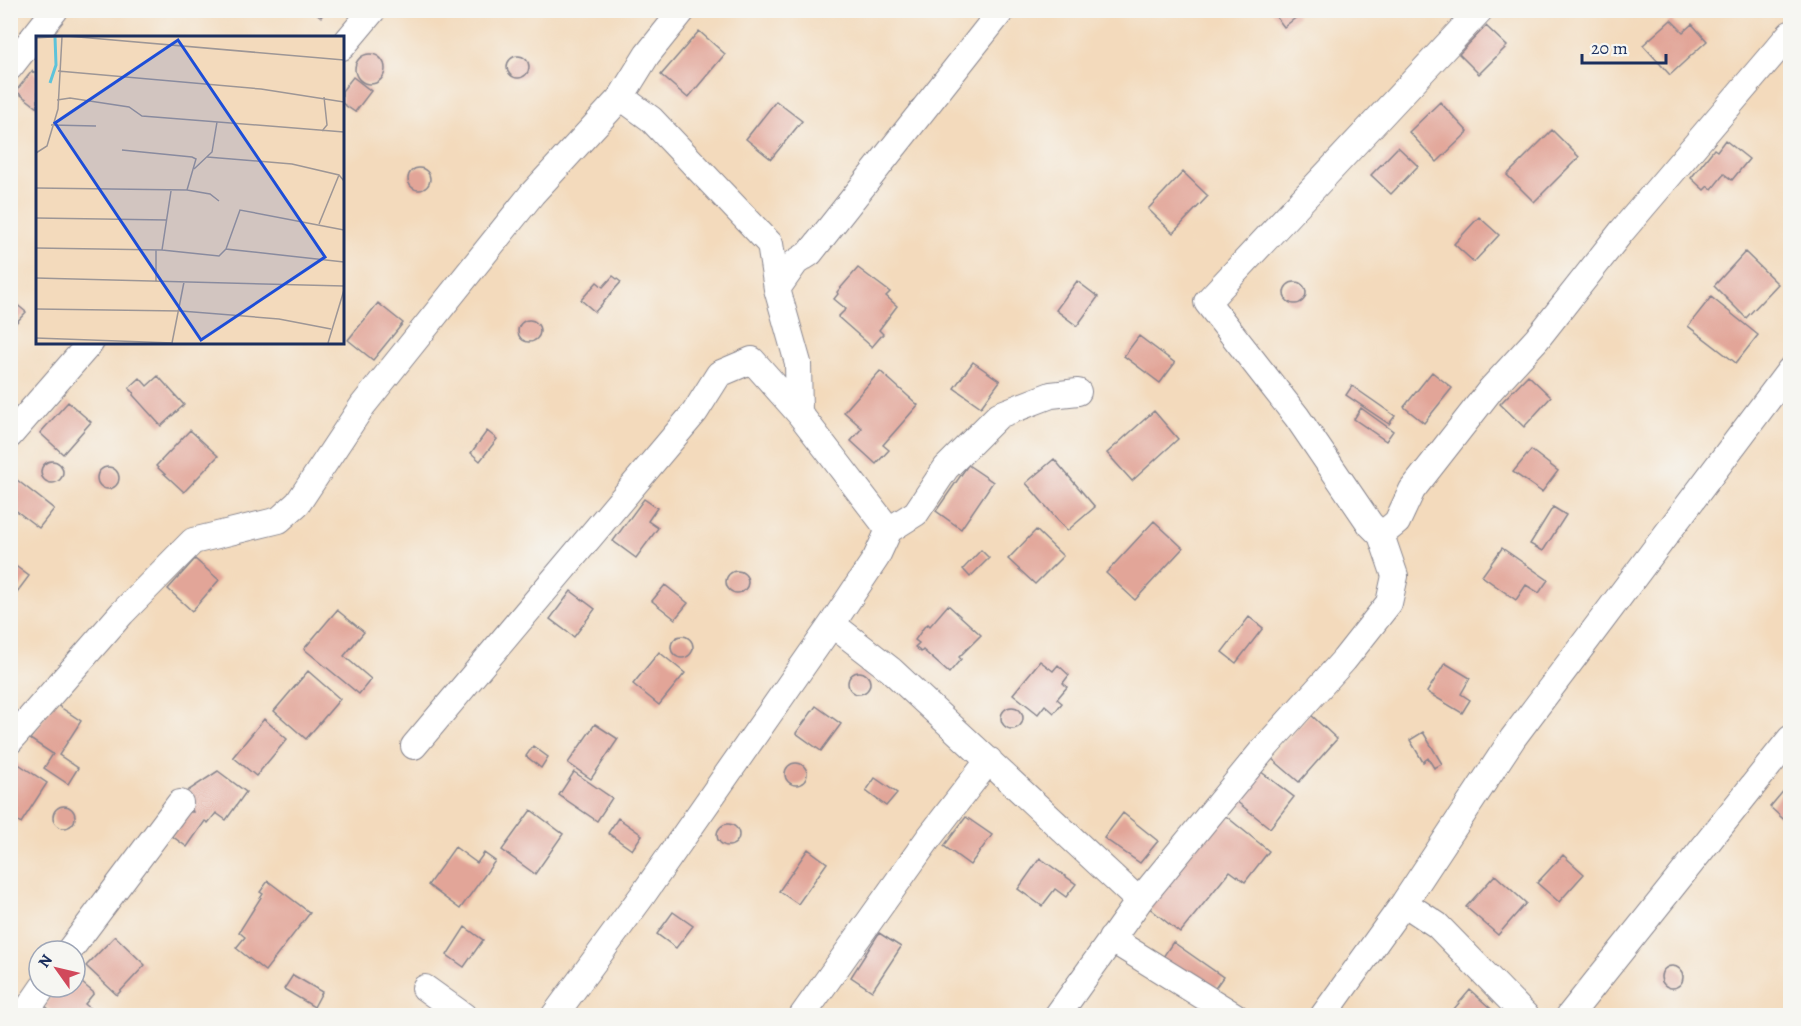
<svg xmlns="http://www.w3.org/2000/svg" width="1801" height="1026" viewBox="0 0 1801 1026" font-family="Alegreya,serif">
	<rect width="100%" height="100%" fill="#f6f6f2"/>
	<filter id="ink" filterUnits="userSpaceOnUse"><feTurbulence type="fractalNoise" baseFrequency=".0167" numOctaves="2"/><feDisplacementMap in="SourceGraphic" scale="12" xChannelSelector="R" yChannelSelector="G"/><feConvolveMatrix kernelMatrix="1 2 1 2 8 2 1 2 1" color-interpolation-filters="sRGB"/></filter>
	<filter id="wash" filterUnits="userSpaceOnUse"><feTurbulence type="fractalNoise" baseFrequency=".008" numOctaves="4" result="noise"/><feDisplacementMap in="SourceGraphic" scale="24" xChannelSelector="R" yChannelSelector="G"/><feGaussianBlur stdDeviation="1.35" result="paint"/><feColorMatrix in="noise" values="0 0 0 0 0 0 0 0 0 0 0 0 0 0 0 0 0 1.4 0 .05"/><feComposite in="paint" operator="in"/></filter>
	<g filter="url(#wash)">
		<rect width="100%" height="100%" fill="#f3dabc"/>
		<g id="blocks">
			<path fill="#e2a598" d="M313,10H326L321,17Z
				M1271,10H1293L1298,16L1284,27Z
				M1671,20L1683,32L1692,24L1707,41L1670,75L1643,45Z
				M1486,26L1507,46L1479,74L1459,54Z
				M699,31L725,54L688,98L661,75Z
				M355 69a15 15 0 1 1 30 0a15 15 0 1 1-30 0Z
				M507 67a11 11 0 1 1 22 0a11 11 0 1 1-22 0Z
				M32,71L38,76V108L16,91Z
				M353,77L371,91L355,112L342,103V91Z
				M776,101L802,121L771,159L746,139Z
				M1440,102L1468,132L1437,162L1409,132Z
				M1552,130L1579,157L1534,202L1507,175Z
				M1725,140L1749,159L1732,180L1724,174L1712,189L1708,186L1704,190L1691,178L1714,149L1717,151Z
				M1398,147L1418,166L1391,194L1371,175Z
				M408 179a11 11 0 1 1 22 0a11 11 0 1 1-22 0Z
				M1183,172L1208,196L1173,233L1148,209Z
				M1479,217L1499,235L1474,262L1454,244Z
				M1745,252L1778,284L1746,318L1714,286Z
				M858,268L890,292L886,296L897,306L879,330L883,334L872,347L838,317L846,309L834,299L838,294L837,292Z
				M613,276L621,282L595,312L581,300L597,282L603,287Z
				M1077,281L1098,297L1077,326L1056,310Z
				M1284 293a11 11 0 1 1 22 0a11 11 0 1 1-22 0Z
				M1711,297L1758,335L1736,363L1688,326Z
				M10,299L26,312L10,329Z
				M378,303L403,323L373,360L348,340Z
				M518 331a11 11 0 1 1 22 0a11 11 0 1 1-22 0Z
				M1139,336L1175,363L1160,383L1124,356Z
				M973,362L1000,381L981,407L954,388Z
				M880,371L918,405L883,445L889,450L876,464L851,441L862,428L844,412Z
				M1432,372L1452,388L1424,423L1404,407Z
				M1528,375L1551,397L1524,427L1500,404Z
				M158,376L184,405L161,426L133,395L134,393L129,388L140,378L147,386Z
				M1352,386L1395,416L1389,424L1346,395Z
				M68,402L91,422L63,454L40,433Z
				M1361,408L1393,431L1386,441L1354,419Z
				M1154,411L1178,439L1132,481L1107,453Z
				M190,430L218,456L184,492L156,466Z
				M487,431L497,439L480,461L471,453Z
				M1531,450L1558,471L1542,492L1513,472Z
				M1054,459L1095,507L1067,531L1026,483Z
				M41 472a11 11 0 1 1 22 0a11 11 0 1 1-22 0Z
				M968,465L993,482L961,529L936,511Z
				M97 478a11 11 0 1 1 22 0a11 11 0 1 1-22 0Z
				M17,480L54,509L39,528L10,506V488Z
				M644,499L657,508L648,521L658,528L636,558L613,541Z
				M1553,507L1566,515L1543,551L1530,544Z
				M1154,521L1183,548L1135,600L1106,573Z
				M1036,530L1063,556L1035,584L1008,559Z
				M1502,548L1548,580L1539,593L1526,585L1516,600L1482,576Z
				M981,550L989,558L970,577L963,569Z
				M195,559L219,580L192,611L168,589Z
				M10,562L29,576L17,592L10,587Z
				M726 582a11 11 0 1 1 22 0a11 11 0 1 1-22 0Z
				M665,585L688,603L675,619L652,601Z
				M571,591L595,609L574,637L550,619Z
				M948,605L981,635L959,657L961,659L949,673L923,650L921,652L915,647L919,643L915,640L924,627L928,624L930,626Z
				M337,610L364,632L344,656L371,679L359,694L304,649Z
				M1249,617L1263,628L1236,663L1222,652Z
				M671 647a11 11 0 1 1 22 0a11 11 0 1 1-22 0Z
				M659,652L685,673L659,705L633,684Z
				M1040,661L1053,671L1058,665L1069,675L1063,683L1067,687L1057,699L1062,703L1054,713L1045,705L1038,714L1013,694Z
				M1445,663L1470,678L1461,694L1470,700L1462,713L1427,692Z
				M308,671L340,699L306,739L274,711Z
				M848 683a11 11 0 1 1 22 0a11 11 0 1 1-22 0Z
				M54,703L81,721L59,755L78,768L68,784L44,768L53,754L30,739Z
				M816,706L841,724L821,751L796,733Z
				M1001 718a11 11 0 1 1 22 0a11 11 0 1 1-22 0Z
				M1310,714L1337,739L1299,782L1271,758Z
				M264,719L287,739L256,776L233,757Z
				M595,724L618,739L591,779L568,763Z
				M1423,732L1442,764L1434,768L1428,758L1423,762L1410,740Z
				M533,746L548,757L541,768L526,756Z
				M14,761L47,783L21,823L10,816V766Z
				M785 774a11 11 0 1 1 22 0a11 11 0 1 1-22 0Z
				M218,771L246,792L226,820L216,813L208,823L205,821L187,847L172,836L189,812H193L186,792Z
				M1260,771L1294,797L1270,828L1236,801Z
				M574,772L612,798L597,821L559,795Z
				M875,778L897,793L886,806L866,791Z
				M1790,783V825L1770,807Z
				M53 817a11 11 0 1 1 22 0a11 11 0 1 1-22 0Z
				M531,810L563,834L535,874L502,850Z
				M1123,813L1158,841L1140,863L1104,838Z
				M1222,813L1269,851L1245,882L1230,871L1180,933L1147,906Z
				M966,817L992,835L970,865L944,846Z
				M618,818L642,835L632,850L608,833Z
				M717 835a11 11 0 1 1 22 0a11 11 0 1 1-22 0Z
				M455,847L477,863L484,853L495,861L460,909L428,885Z
				M808,849L827,863L798,904L779,891Z
				M1563,855L1584,874L1559,902L1537,883Z
				M1040,858L1076,884L1066,897L1055,889L1042,906L1018,889Z
				M1495,875L1526,903L1498,935L1466,907Z
				M268,881L310,913L265,971L236,948L245,937L239,932L263,894L260,892Z
				M673,912L693,926L676,948L657,934Z
				M465,927L483,940L464,967L447,955Z
				M879,933L901,947L872,991L851,977Z
				M115,936L145,965L117,995L86,966Z
				M1173,942L1223,977L1211,994L1161,960Z
				M1661 977a11 11 0 1 1 22 0a11 11 0 1 1-22 0Z
				M293,975L322,992L314,1007L284,989Z
				M75,977L94,993L85,1004L92,1010L87,1016H57L44,1005L59,987H75Z
				M1470,990L1499,1016H1448Z"/>
		</g>
	</g>
	<g filter="url(#ink)">
		<use href="#blocks" fill-opacity="0" stroke="#87848d" stroke-width="1.5"/>
		<g fill="none" stroke-linecap="round" stroke-linejoin="round">
			<defs>
				<path id="street" d="M1480,10L1207,302L1297,417L1370,524L1381,535L1397,522L1412,490L1491,389L1537,339L1622,231L1790,34
					M342,47L373,10
					M10,67L55,10
					M621,97L651,119L770,244L777,289L798,363L799,413
					M777,289L796,262L810,253L1002,10
					M10,435L91,342
					M832,624L891,670L1139,901L1057,1016
					M10,741L122,613L193,541L279,520L298,503L363,405L532,194L621,97L647,55L683,10
					M414,746L695,412L719,374L752,360L799,413L889,530
					M1139,901L1262,751L1344,660L1389,603L1395,576L1381,535
					M1404,903L1437,925L1526,1016
					M1111,939L1235,1016
					M69,951L180,803
					M425,988L464,1016
					M23,1016L43,987
					M554,1016L642,896L832,624L876,558L889,530L916,513L946,468L999,415L1051,395L1078,392
					M802,1016L928,839L989,760
					M1323,1016L1404,903L1513,738L1790,370
					M1569,1016L1790,739"/>
			</defs>
			<use href="#street" stroke="#87848d" stroke-width="28"/>
			<use href="#street" stroke="#fff" stroke-width="26"/>
		</g>
	</g>
	<g transform="translate(36 36)">
		<rect width="308" height="308" fill="#f3dabc"/>
		<path fill="none" stroke="#5dc3da" stroke-width="3" d="M14,47L20,29L19,1"/>
		<path fill="none" stroke="#9d9696" stroke-width="1.5" d="M0,2L31,0L308,24M22,35L225,53L308,66M21,64L34,62L93,71L106,80L308,96M15,89L60,90M286,95L291,89L288,61M86,114L156,121L160,123L151,154M0,117L11,110L22,73L26,1M171,121L256,128L303,139L308,145M158,133L176,116L181,86M0,152L151,154L174,158L183,165M0,182L131,184M283,188L303,139M308,194L204,174L190,213L308,226M0,212L126,214L135,155M120,214V245M126,214L183,220L190,213M0,242L308,250M0,273L145,275L243,283L295,293M0,302L137,307M136,307L148,246M292,307L308,254"/>
		<path fill="#1d4ed8" fill-opacity="0.15" stroke="#1d4ed8" stroke-width="3" d="M142,4L289,221L165,304L19,87Z"/>
		<rect width="308" height="308" fill="none" stroke="#1b2f5e" stroke-width="3"/>
	</g>
	<rect width="1801" height="1026" fill="none" stroke="#f6f6f2" stroke-width="36"/>
	<g transform="translate(57 969) rotate(304)"><circle r="28" fill="#f6f6f2" stroke="#9ea6b7" stroke-width="1.5"/>
	<path d="M0-4.5L10 22L0 15L-10 22Z" fill="#d1495b"/>
	<text y="-9" font-size="16" font-weight="bold" text-anchor="middle" fill="#1b2f5e">N</text>
	</g>
	<path d="M1582 54v9h84v-9" fill="none" stroke="#1b2f5e" stroke-width="3"/>
	<text x="1591" y="54" font-size="18" fill="#1b2f5e" stroke="#f6f6f2" stroke-width="4.5" paint-order="stroke">20 m</text>
</svg>
